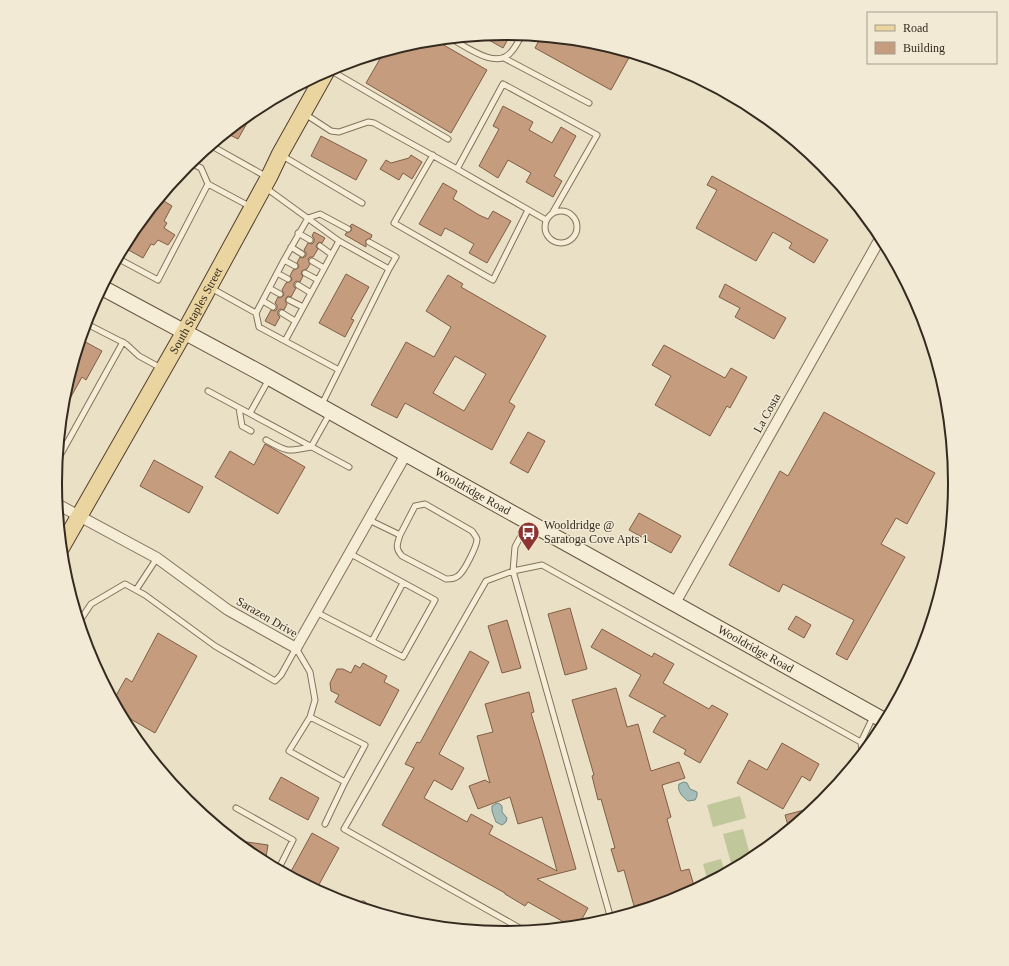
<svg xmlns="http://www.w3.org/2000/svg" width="1009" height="966" viewBox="0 0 1009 966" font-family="Georgia,serif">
	<rect width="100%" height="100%" fill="#eae0c5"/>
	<path fill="#c0c79a" d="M740,796L746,818L713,827L707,805Z
		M743,829L751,858L731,863L723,834Z
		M721,859L725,873L708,882L703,864Z"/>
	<path fill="#a6beb7" stroke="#6e8b85" d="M684,782L687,783L690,789L697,792V796L695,800L688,801C683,797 677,792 679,784Z
		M497,803L500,804L502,806V812L507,818L506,822L502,825L496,822L492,811V806Z"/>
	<path fill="#c59d7e" stroke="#805e45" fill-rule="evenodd" d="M505,33L511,34L503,48L480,35Z
		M541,37L593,42L631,54L611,90L535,48Z
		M435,40L487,70L451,133L366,83L384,52L417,42Z
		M503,106L533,122L529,130L552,143L561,127L576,136L554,176L562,181L553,197L526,182L531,173L508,160L498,178L479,166L499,129L493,126Z
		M255,109L238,139L226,133Z
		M321,136L367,160L356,180L311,156Z
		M411,155L422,162L412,179L403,173L399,180L380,169L386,160L391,163L409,158Z
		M712,176L828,240L814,263L789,248L792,243L773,232L756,261L696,228L717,190L707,185Z
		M443,183L457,191L453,199L479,215L488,219L493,211L511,221L487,263L469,253L474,244L453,232L445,228L441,236L419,224Z
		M159,198L172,206L164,221L167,223L164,228L175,235L168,245L158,240L154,245L151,244L143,258L123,247L130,233Z
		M352,224L372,235L371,238L366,240V247L345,235L346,233L351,231L352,228L350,226Z
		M314,232L325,238L322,243L319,242L317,244L316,247L318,249L313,257H310L308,259L310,264L307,269L302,271L301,274L303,276L300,282L296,281L294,283V287L296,288L291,297L288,296L286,298L285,301L287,304L284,310L280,309L278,311V315L280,317L275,326L265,321L271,310L275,311L277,309V305L275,303L278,297L280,298L283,296L284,294L282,290L286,283L291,281L292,279L290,276L293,270L298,268L299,266L297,263L300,257L303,258L306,256V253L304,250L308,243L312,244L314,242V238L312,236Z
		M346,274L369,287L351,319L354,320L345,337L319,323Z
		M448,275L463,284L461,287L546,336L509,402L515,406L492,450L405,403L397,418L371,405L406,342L434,357L451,327L426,311ZM455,356L486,374L464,411L433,393Z
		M725,284L786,318L774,339L735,317L740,308L719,297Z
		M80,339L102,351L86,380L82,377L63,411H62L63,395Z
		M664,345L725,378L731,368L747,377L730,408L727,406L710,436L655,405L671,376L652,365Z
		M824,412L935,473L907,524L896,518L881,544L905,557L847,660L836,654L854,620L783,584L779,592L729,565L780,471L788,476Z
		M528,432L545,441L528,473L510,463Z
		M265,444L305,467L278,514L215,477L230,451L254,465Z
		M154,460L203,487L189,513L140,486Z
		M639,513L681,536L671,553L629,530Z
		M570,608L587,669L565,675L548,614Z
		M796,616L811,625L804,638L788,629Z
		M507,620L521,668L502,673L488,626Z
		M602,629L652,657L654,653L674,664L663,683L709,709L712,705L728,714L700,763L684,754L686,750L653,732L661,718L666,716L629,696L641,675L591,647Z
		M158,633L197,656L155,733L120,713L113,701L126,678L132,682Z
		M470,651L489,662L439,754L464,768L452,790L434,780L424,798L467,822L471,814L493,826L489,834L557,871L542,817L518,824L510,797L478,809L469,786L485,780L490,783L477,736L493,732L485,704L529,692L534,712L531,713L540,743L576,869L537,879L588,908L578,926H571L528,902L525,906L505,894V893L382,825L414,768L405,764L417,742L420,743Z
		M363,663L387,676L384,682L399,690L380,726L335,702L339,695L331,691L330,683L337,669H343L351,673L355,665L360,668Z
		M616,688L627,727L638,724L651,771L679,762L685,778L662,785L671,817L667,819L681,871L689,869L695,889L634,906L624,870L618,872L611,849L615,848L601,799L598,800L592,776L594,775L572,700Z
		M782,743L819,764L810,781L802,776L783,809L737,783L749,760L767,770Z
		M281,777L319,798L308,820L269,799Z
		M816,807L789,829L785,815Z
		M312,833L339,848L316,890L289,875Z
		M233,840L268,845L265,863L254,857Z"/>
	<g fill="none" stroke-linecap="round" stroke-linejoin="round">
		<defs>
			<path id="lane" d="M450,38C467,47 497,71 512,51C516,46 519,40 522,35
				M504,58L589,103
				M330,70L448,139
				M305,114L331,131L339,132L368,122L374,123L457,169L503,84L597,135L553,212
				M210,145L267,177
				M281,155L362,203
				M433,155L394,223L493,280L528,210
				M189,162L201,168L208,184
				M457,169L546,220
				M266,188L339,241L389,269L321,406
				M545 227a16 16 0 1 1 32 0a16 16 0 1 1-32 0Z
				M298,233L310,240
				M369,242L396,257L389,269
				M320,246L331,254
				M291,247L302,254
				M117,258L158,280L208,184L251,207
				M284,260L295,266
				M312,261L324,268
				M277,273L288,279
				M305,273L318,280
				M298,285L311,293
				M211,288L256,313L259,327L339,370
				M269,288L280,294
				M289,300L303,307
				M263,301L273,307
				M256,313L284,260L308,218L320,214L348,229
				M282,313L295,321
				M85,323L126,344L139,356L161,368
				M285,341L339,241
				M208,391L349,467
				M239,408L242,426L251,431
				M250,413L269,379
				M266,440C287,452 287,452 311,447L330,413
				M57,461L123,342
				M369,520L400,535C397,545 395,548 402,556L446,579C451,579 454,579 458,576C464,572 477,546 477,539C476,536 474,534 472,531L425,504L415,506L400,535
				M527,524L515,547L513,571L611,919
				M136,590L157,558
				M316,612L403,657L435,600L349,553
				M79,622L91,604L125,584L145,595L215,646L275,681L281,675L296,648
				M372,641L403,583
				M296,648L310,672L315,700L310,717L365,745L345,782L289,751L310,717
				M133,736L135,738
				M862,754L861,742L873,717
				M236,808L293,840L278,870
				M325,824L345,782
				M361,907L363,904
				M525,931L344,829L486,581L513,571L542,565L868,746"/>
			<path id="street" d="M57,504L157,558L228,610L296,648L406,454
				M675,603L881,237"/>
			<g id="secondary">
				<path id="s1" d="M101,287L270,378L885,721"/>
			</g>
			<g id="primary">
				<path id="s2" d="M61,548L185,331L269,177L280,154L327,70"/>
			</g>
		</defs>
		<use href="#lane" stroke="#83725c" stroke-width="7"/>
		<use href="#street" stroke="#83725c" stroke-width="12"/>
		<use href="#secondary" stroke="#655340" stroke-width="17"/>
		<use href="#primary" stroke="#514130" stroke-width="18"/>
		<use href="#lane" stroke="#f6edd7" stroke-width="5"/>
		<use href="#street" stroke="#f6edd7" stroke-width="10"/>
		<use href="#secondary" stroke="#f6edd7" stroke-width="15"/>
		<use href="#primary" stroke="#ead5a0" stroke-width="16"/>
	</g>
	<defs>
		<symbol id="bus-pin" viewBox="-11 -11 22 30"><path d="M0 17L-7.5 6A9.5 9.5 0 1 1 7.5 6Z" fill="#8d3432" stroke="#f2ead4"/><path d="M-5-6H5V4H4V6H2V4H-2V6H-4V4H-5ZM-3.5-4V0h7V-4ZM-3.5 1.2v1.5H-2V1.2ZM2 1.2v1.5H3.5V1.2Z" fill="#fff"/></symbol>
	</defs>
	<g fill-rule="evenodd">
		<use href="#bus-pin" x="516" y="520" width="25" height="34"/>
	</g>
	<g text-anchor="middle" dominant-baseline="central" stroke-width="3" stroke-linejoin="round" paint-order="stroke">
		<g font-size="12" fill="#352a1f" stroke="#f2ead4">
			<text stroke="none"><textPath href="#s2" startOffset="273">South Staples Street</textPath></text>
			<text transform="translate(767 413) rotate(-61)">La Costa</text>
			<text stroke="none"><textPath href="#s1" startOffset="424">Wooldridge Road</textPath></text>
			<text transform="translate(267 617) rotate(30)">Sarazen Drive</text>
			<text stroke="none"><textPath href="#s1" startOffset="748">Wooldridge Road</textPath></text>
		</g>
		<g font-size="12" fill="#352a1f" stroke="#f2ead4" text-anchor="start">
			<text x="544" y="525">Wooldridge @<tspan x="544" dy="14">Saratoga Cove Apts 1</tspan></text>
		</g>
	</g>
	<path d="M0 0H1009V966H0ZM62 483a443 443 0 1 1 886 0a443 443 0 1 1-886 0Z" fill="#f2ead4" fill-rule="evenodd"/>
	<path fill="none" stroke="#352a1f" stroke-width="2" d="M62 483a443 443 0 1 1 886 0a443 443 0 1 1-886 0Z"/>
	<rect x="867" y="12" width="130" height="52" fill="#f2ead4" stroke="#a69d8c"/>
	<rect x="875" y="25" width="20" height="6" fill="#ead5a0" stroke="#a69d8c"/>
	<text x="903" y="32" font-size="12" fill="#352a1f">Road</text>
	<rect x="875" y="42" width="20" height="12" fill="#c59d7e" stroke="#a69d8c"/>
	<text x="903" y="52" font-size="12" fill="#352a1f">Building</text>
</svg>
